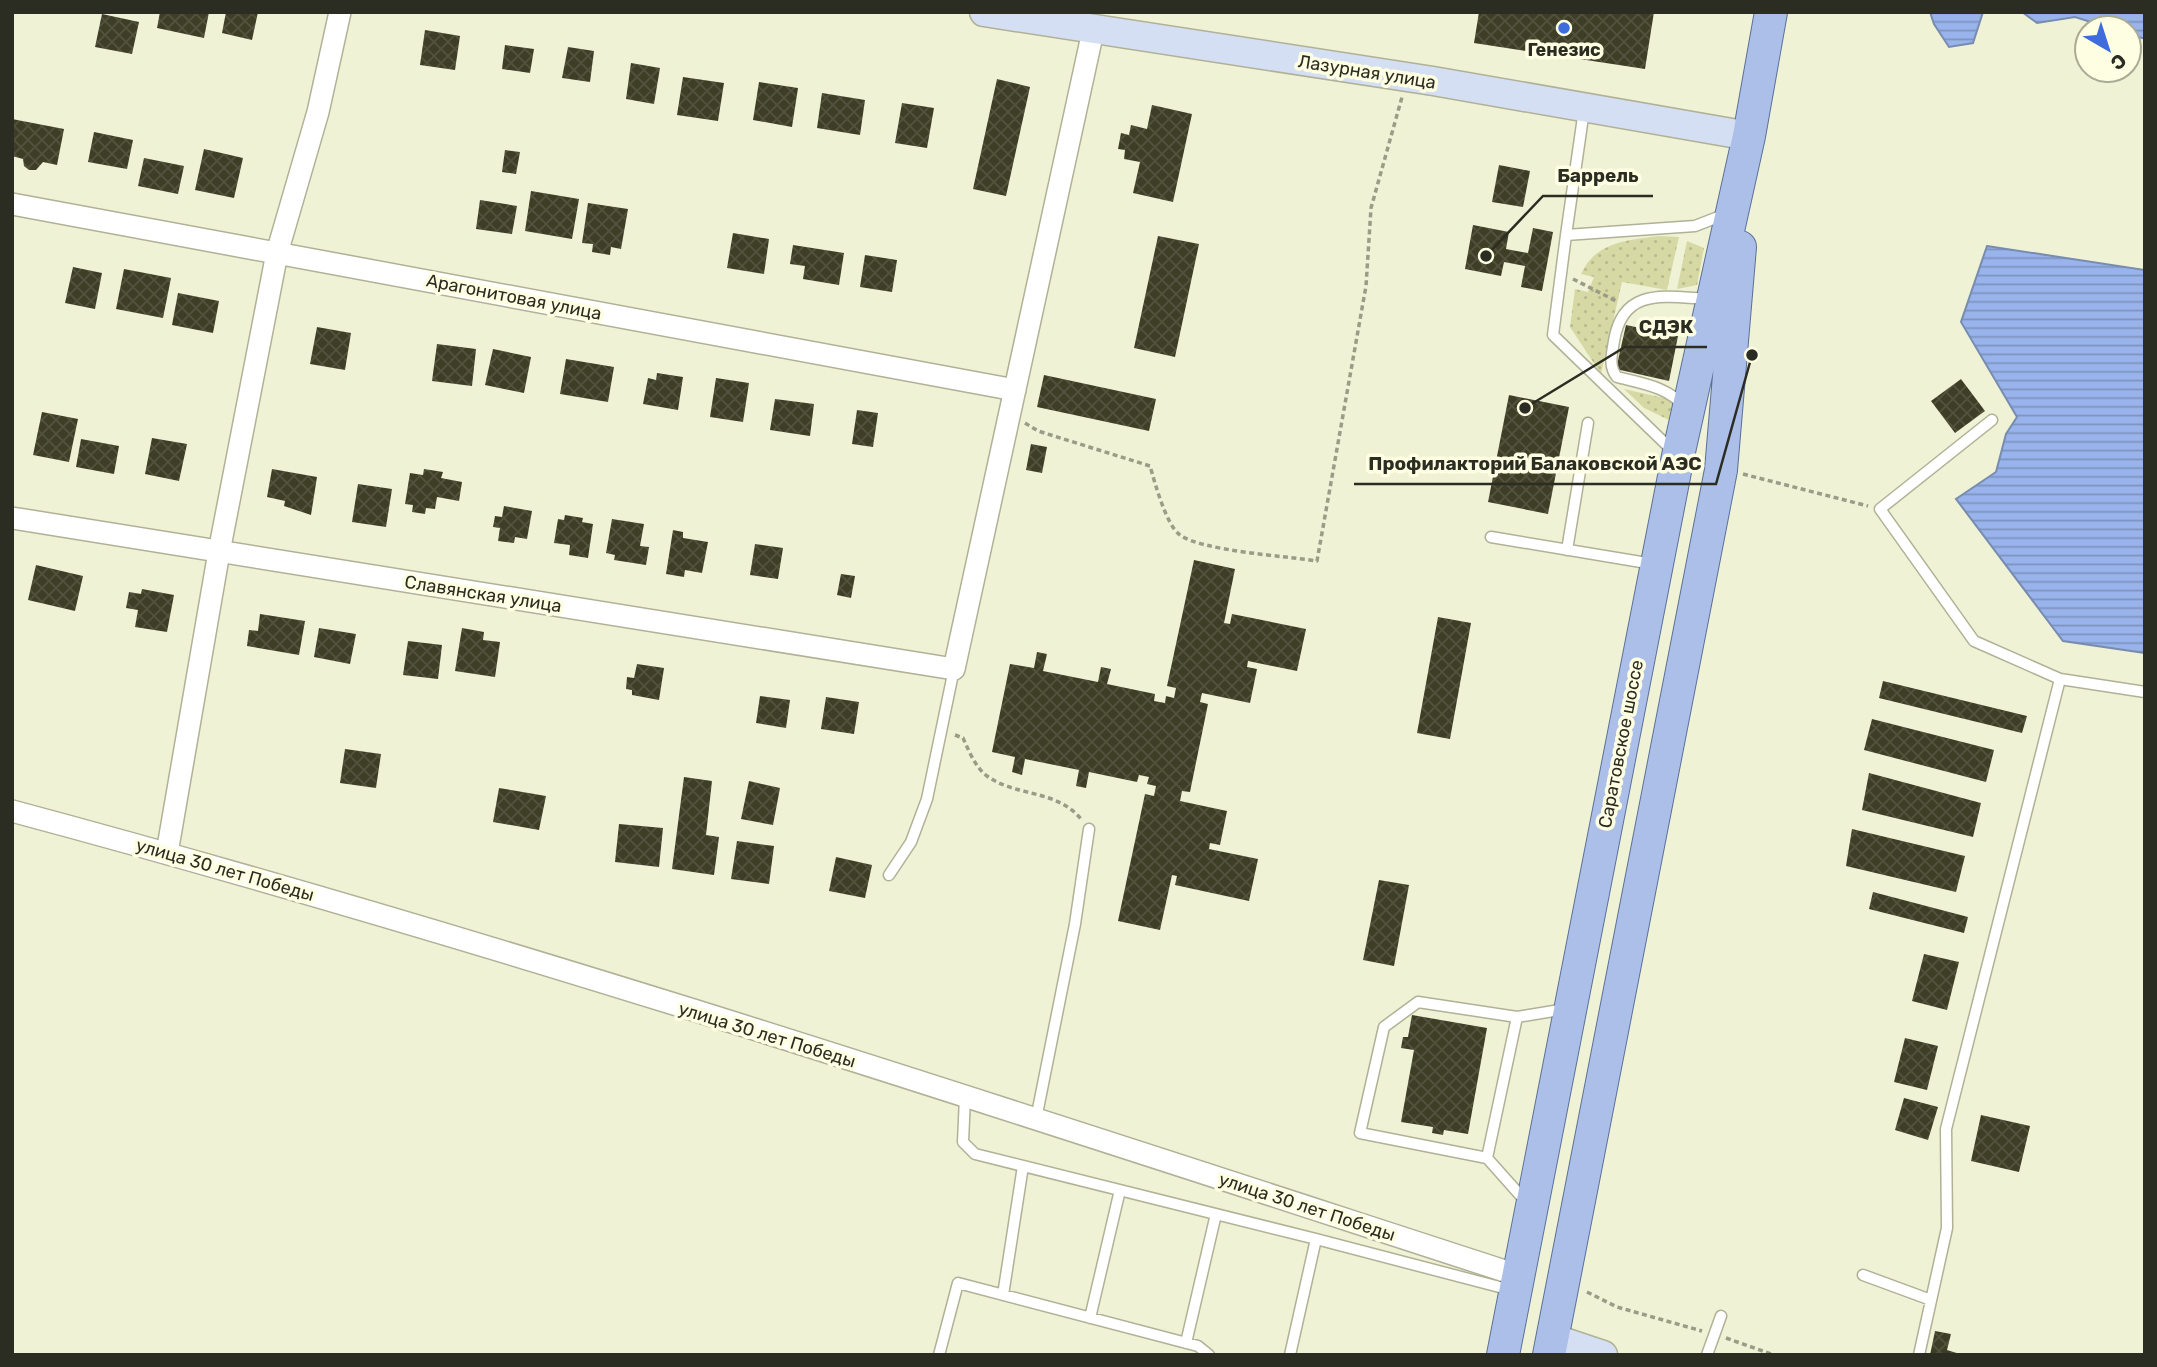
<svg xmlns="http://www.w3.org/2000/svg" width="2157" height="1367" viewBox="0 0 2157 1367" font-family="Rubik,sans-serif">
	<defs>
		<pattern id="grass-dots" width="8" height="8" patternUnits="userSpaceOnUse" patternTransform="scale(1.75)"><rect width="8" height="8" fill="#d7d9a5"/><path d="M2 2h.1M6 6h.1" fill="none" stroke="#b9bb8e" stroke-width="1.8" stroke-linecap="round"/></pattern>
		<pattern id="water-rules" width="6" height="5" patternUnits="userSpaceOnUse" patternTransform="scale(1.75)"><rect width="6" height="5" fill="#99b4ec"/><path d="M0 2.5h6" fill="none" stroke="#7d93bf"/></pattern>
		<pattern id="building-cross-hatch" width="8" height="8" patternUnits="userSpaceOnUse" patternTransform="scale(1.75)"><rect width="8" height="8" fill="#3e3e27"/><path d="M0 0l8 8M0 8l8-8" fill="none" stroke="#52523e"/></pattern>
	</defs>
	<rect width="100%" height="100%" fill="#f0f2d5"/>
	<path fill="url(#grass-dots)" d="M1659,236L1679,237L1667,290L1622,282L1601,374L1570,327L1575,289L1588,292L1594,277L1581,274C1595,242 1628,240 1659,236Z
		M1687,241L1704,248L1697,285L1677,289Z
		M1624,389L1673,400L1669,420L1644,408Z"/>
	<path fill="url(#water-rules)" stroke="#788caf" stroke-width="2" d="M1930,12H1983L1973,43L1949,47L1934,24Z
		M2022,12H2145V39L2129,34V28H2110L2075,17L2037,23Z
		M1987,246L2145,270V653L2063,641L1956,499L1996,472L2006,434L2017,417L1961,322Z"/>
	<path fill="url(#building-cross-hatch)" d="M160,12H209L204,38L157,28Z
		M226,12H258L252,40L222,33Z
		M1479,12H1654L1645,69L1474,43Z
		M102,14L139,22L132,54L95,47Z
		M425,30L460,36L455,70L420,65Z
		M505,45L534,49L530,73L502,69Z
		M568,47L594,51L590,82L562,78Z
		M631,63L660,68L654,104L626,99Z
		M683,77L724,83L718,121L677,115Z
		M997,79L1030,87L1006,196L973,189Z
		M759,82L798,88L792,127L753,120Z
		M822,93L865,100L860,135L817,128Z
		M902,103L934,108L927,148L895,143Z
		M1152,105L1192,114L1173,202L1133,193L1140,162L1124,159L1125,150L1118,149L1121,133L1129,135L1131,125L1147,129Z
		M12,119L64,129L57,165L43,162L36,170H29L24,166L23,159L12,156Z
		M94,132L133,140L127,169L88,162Z
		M204,149L243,158L234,198L195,190Z
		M505,150L520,152L516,174L502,172Z
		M144,158L184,166L178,194L138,186Z
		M1499,165L1530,171L1523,207L1492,202Z
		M531,191L579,199L572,239L525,231Z
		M480,200L517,206L512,234L476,229Z
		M588,203L628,209L621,249L611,247L610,255L592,252L593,244L582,243Z
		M1473,225L1509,232L1506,249L1528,253L1533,228L1553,232L1542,291L1521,287L1525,266L1504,262L1501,276L1465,269Z
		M733,233L769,239L764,274L727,268Z
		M1158,236L1199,244L1175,357L1134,348Z
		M793,245L844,253L839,285L803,279L805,266L790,264Z
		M865,255L897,260L892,292L860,287Z
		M73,267L102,273L95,309L65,303Z
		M124,269L171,278L163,318L116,309Z
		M178,293L219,301L213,333L172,325Z
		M1626,325L1678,336L1669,381L1616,369Z
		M317,327L351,333L345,370L310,364Z
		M437,344L476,349L472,386L432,381Z
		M493,349L531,357L524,393L485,385Z
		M566,359L614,367L608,402L560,394Z
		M657,373L683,377L678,410L643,404L648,378L656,380Z
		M1044,375L1156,399L1149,431L1037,407Z
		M716,378L749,383L743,422L710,417Z
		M1961,379L1985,411L1955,433L1931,401Z
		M1509,395L1569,407L1548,514L1488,502Z
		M775,399L814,404L810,436L770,430Z
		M857,410L878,413L873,447L852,444Z
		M42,412L78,419L69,462L33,455Z
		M152,438L187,444L179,481L145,474Z
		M81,439L119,446L114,474L76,467Z
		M1031,444L1047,447L1042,473L1026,470Z
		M272,469L317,477L311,515L284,506L285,501L267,497Z
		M424,469L443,472L441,478L462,482L459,501L437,497L435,509L426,508L425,514L412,512L413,505L405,504L410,473L423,475Z
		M358,484L392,489L386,527L352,522Z
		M504,506L532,511L527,539L515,537L514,543L498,541L500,528L493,527L495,516L502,517Z
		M565,515L583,518L582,522L593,524L588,558L569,555L570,545L554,543L558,519L564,520Z
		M612,519L644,524L640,546L649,547L646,565L614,560L615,555L606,553Z
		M673,530L683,532V538L708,542L702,573L685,570L684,577L666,574Z
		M755,544L783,548L778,579L750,575Z
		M1194,560L1235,569L1224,623L1230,624L1232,614L1306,629L1297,671L1248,661L1247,667L1257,669L1250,703L1202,693L1200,702L1208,704L1190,792L1182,791L1180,801L1227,811L1220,845L1210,843L1209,849L1258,859L1249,901L1175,885L1177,876L1172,875L1160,930L1118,921L1145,794L1154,796L1156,786L1147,784L1149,777L1139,775L1137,782L1089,772L1086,788L1076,786L1079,770L1025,759L1022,775L1012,772L1015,757L992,752L1010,664L1034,668L1037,652L1047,654L1043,671L1098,682L1101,667L1111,669L1107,684L1155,694L1154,701L1165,703L1166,696L1174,698L1176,688L1167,686Z
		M36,565L83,576L75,611L28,600Z
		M841,574L855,576L851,598L837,595Z
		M142,589L174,595L167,632L135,627L138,610L126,608L129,592L141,594Z
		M260,614L305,621L299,655L247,646L249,630L258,631Z
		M1438,617L1471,623L1450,739L1417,733Z
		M319,628L356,634L350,664L314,657Z
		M462,628L484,632L483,640L500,642L495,677L455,671Z
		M408,641L442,645L438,679L403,675Z
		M637,664L664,668L659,700L632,695V690L626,689L627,677L634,678Z
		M1883,681L2027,716L2022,733L1879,698Z
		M760,696L790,700L786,728L756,723Z
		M826,697L859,702L854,734L821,729Z
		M1872,719L1994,750L1986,782L1864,750Z
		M345,749L381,754L376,788L340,783Z
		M1869,773L1981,803L1973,837L1862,810Z
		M684,777L712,781L706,835L719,837L714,875L672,869Z
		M749,781L780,788L773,825L741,819Z
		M499,788L546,796L539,830L493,822Z
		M619,824L663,828L659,867L615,862Z
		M1852,829L1965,856L1956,892L1846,866Z
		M737,841L774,846L769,884L731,879Z
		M836,857L872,865L865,898L829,891Z
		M1379,880L1409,885L1394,966L1363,960Z
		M1873,892L1968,917L1964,933L1869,909Z
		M1924,954L1959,962L1947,1010L1912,1001Z
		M1412,1015L1487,1028L1468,1134L1444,1130L1443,1135L1432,1133L1433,1127L1401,1122L1414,1050L1401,1048L1403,1037H1408Z
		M1905,1038L1938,1046L1927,1090L1894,1082Z
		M1904,1098L1938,1107L1928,1140L1895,1130Z
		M1981,1115L2030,1126L2019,1172L1971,1161Z
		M1935,1331L1951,1334L1947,1350L1963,1355H1930Z"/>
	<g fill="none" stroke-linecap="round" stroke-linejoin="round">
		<defs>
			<path id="lane" d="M1566,235L1584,110
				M1685,408C1670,387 1640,383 1617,377C1608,366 1612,354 1614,341C1623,286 1666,297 1709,299
				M1674,452L1553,335L1566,235L1695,226L1726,214
				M1491,537L1653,564
				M1567,550L1588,423
				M2060,679L2145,692
				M889,875L911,842L927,799L954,669
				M965,1097L963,1142L975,1154L1316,1239
				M1036,1119L1075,924L1089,829
				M1487,1158L1360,1133L1384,1027L1418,1002L1517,1017
				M1527,1203L1487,1158L1517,1017L1566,1009
				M1863,1275L1931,1300
				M1003,1295L1023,1166
				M1090,1318L1120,1190
				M1186,1343L1216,1214
				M939,1355L958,1283L1198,1346L1209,1355
				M1290,1355L1316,1239L1511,1290
				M1707,1355L1721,1316
				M1919,1355L1947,1228L1946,1129L2060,679L1974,641L1880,509L1992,420"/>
			<path id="street" d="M12,204L1015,390
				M12,518L954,669L1093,31
				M12,811C519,947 1018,1113 1517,1275
				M167,853L219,552L277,253L318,112L340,12"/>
			<path id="secondary" d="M984,12L1433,81L1749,136
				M1552,1338L1603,1355"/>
			<path id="primary" d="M1503,1355L1678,456L1749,136L1771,12
				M1549,1355L1721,470L1740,247"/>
		</defs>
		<use href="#lane" stroke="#b0b196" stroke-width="13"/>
		<use href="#street" stroke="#b0b196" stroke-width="24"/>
		<use href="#secondary" stroke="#b0b196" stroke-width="31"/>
		<use href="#primary" stroke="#5b7098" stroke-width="34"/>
		<path stroke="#9a9c87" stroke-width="3.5" stroke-dasharray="5 3.5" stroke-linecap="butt" d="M1573,279L1618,302
			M1025,423L1038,431L1150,466C1155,483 1166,525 1180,535C1202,551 1286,556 1317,561L1366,286L1371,208L1402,97
			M1743,474L1868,506
			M955,735L963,738C969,751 975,767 987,776C1016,797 1056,789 1081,819
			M1587,1292L1617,1307L1702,1331
			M1726,1338L1774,1355"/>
		<use href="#lane" stroke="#fff" stroke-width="10"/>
		<use href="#street" stroke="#fff" stroke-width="21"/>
		<use href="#secondary" stroke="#d5dff3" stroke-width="28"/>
		<use href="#primary" stroke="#acbfe8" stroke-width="32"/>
	</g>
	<circle fill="#3e6cdd" stroke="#feffe2" stroke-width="2.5" cx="1564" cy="28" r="7"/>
	<g text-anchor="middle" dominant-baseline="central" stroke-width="7" stroke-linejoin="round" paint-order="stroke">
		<g font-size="18" font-weight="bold" fill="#2c2d22" stroke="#feffe2">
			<text x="1564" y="50">Генезис</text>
		</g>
		<g font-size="18" fill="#2c2d22" stroke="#feffe2">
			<text transform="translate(1367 72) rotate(9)">Лазурная улица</text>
			<text transform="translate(514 297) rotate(11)">Арагонитовая улица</text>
			<text transform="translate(483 594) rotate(9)">Славянская улица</text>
			<text transform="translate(1621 744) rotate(-79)">Саратовское шоссе</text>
			<text transform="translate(225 870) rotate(16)">улица 30 лет Победы</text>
			<text transform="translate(767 1035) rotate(17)">улица 30 лет Победы</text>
			<text transform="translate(1307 1207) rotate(18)">улица 30 лет Победы</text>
		</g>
	</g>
	<path fill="none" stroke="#2c2d22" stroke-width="2.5" d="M1486 256L1543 196H1653M1525 408L1625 347H1707M1752 355L1716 484H1354"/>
	<g fill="#2c2d22" stroke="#feffe2" stroke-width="2.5">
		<circle cx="1486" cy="256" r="7"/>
		<circle cx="1525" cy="408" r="7"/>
		<circle cx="1752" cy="355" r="7"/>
	</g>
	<g font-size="19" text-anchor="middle" font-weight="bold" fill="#2c2d22" stroke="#feffe2" stroke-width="7" stroke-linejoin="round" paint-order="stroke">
		<text x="1598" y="182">Баррель</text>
		<text x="1666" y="333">СДЭК</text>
		<text x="1535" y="470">Профилакторий Балаковской АЭС</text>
	</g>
	<rect width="2157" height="1367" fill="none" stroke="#2c2d22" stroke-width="28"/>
	<g transform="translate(2108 49) rotate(141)"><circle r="33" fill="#feffe2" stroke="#aaab95" stroke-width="2"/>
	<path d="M0-5L12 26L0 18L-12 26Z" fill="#3e6cdd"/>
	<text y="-10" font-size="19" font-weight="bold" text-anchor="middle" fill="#2c2d22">С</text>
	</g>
</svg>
